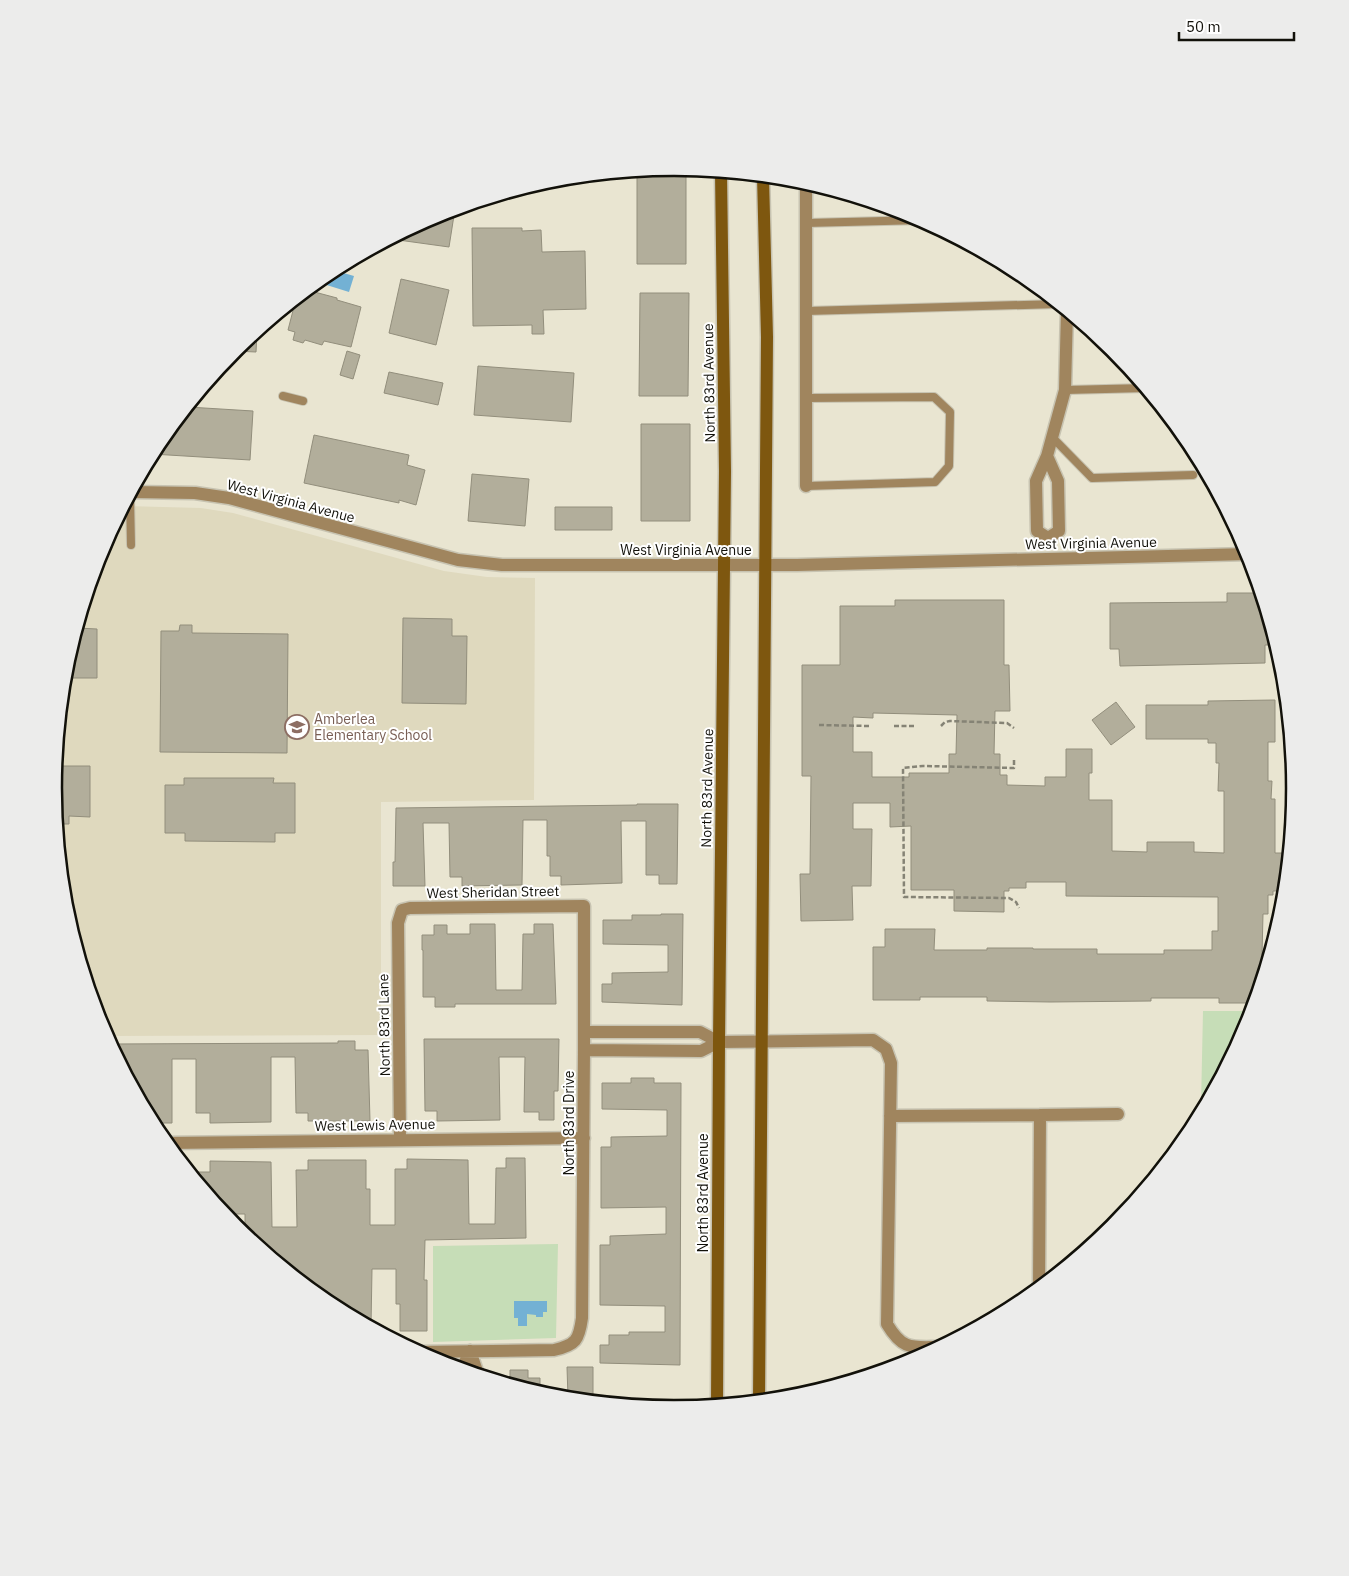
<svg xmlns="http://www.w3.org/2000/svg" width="1349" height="1576" viewBox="0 0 1349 1576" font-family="'IBM Plex Sans',sans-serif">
	<rect width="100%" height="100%" fill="#e9e5d1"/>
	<path fill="#dfd9be" d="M125,506L201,508L233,513L444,571L487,577L535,578L534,800L381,802V1035L106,1036L101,1025L66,909L54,788L66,667L101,550Z"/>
	<path fill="#c6ddb7" d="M1203,1011H1252L1248,1026L1205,1105H1201Z
		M558,1244L556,1338L433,1342V1246Z"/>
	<path fill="#73b1d4" d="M333,270L354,276L349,292L317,282Z
		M514,1301H547V1312H543V1317H536V1315L527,1314V1326H518V1318H514Z"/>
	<path fill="#b2ae9b" stroke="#928e7c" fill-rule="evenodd" d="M675,167L686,168V264H637V171Z
		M455,209L449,247L391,239L437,214Z
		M472,228H522V231L541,230L542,252L585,251L586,309L543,310L544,334H532V325L473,326Z
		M401,279L449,290L436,345L389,333Z
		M307,290L337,298V300L361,307L351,347L324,341L322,345L305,340L303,343L293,340L295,332L288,330L296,299Z
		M640,293H689L688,396H639Z
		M257,332L256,352L234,351L236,349Z
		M347,351L360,355L353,379L340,375Z
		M478,366L574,373L571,422L474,415Z
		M389,372L443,383L438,405L384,393Z
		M188,407L253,411L250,460L152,454L159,443Z
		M641,424H690V521H641Z
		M314,435L409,455L407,465L425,470L416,505L399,500V503L304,483Z
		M472,474L529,479L525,526L468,521Z
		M555,507H612V530H555Z
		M1227,593H1261L1273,633V645H1265V663L1120,666L1119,649H1110V603L1227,602Z
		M895,600H1004V665H1009L1010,711H995L994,754H1000V775H1007V785L1045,786V777H1066V749H1092V773H1089V800H1112V851L1147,852V842H1194V852L1224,853V791H1218L1219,763H1216V743H1208V739H1146V705H1208V701L1275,700V742H1268V781H1272L1271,799H1275V853H1289L1285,891H1273V895H1268V914H1263L1262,955H1269L1255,1003H1219V998H1151V1001L1050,1002L987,1001V997H920V1000H873V947H885V929H935L934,950H987V948H1033V949H1097V954H1164V950H1212V931H1218V897L1066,896V882H1026V888H1009V891H1004V912L954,911V890H911V826L890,827V803H853V829H872L871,886H852L853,920L801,921L800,874H810L811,776H802V665H840V606H895ZM873,713L957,715L956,754H949V773H909V777H872V752H853V717L873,718Z
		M403,618L452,619V636H467L466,704L402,703Z
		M180,625H192V633L288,634L287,753L160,752L161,631H179Z
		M77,628L97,629V678H65L66,667Z
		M1116,702L1135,727L1111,745L1092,720Z
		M56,766H90V817L69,816V824H57L54,788Z
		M184,778H274L273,783H295V833H275V842L185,841V833H165V785H184Z
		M637,804H678L677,884H659V875H646V821H621L622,883L561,885V876H550V856H547V820H523L522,885L462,886V877H450L449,823H423L425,886H393V862H395L396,808L637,805Z
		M661,914H683L682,1005L602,1002V984H612V973L668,972V945L603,944V920H632V915H661Z
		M470,924H495L496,990H522L523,934H534V924H553L556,1004H455V1007H435V997H423V950H422V935H434V925H447V934H470Z
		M424,1039H559L558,1091H554V1120H539V1112H524L525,1057H499L500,1120L437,1121V1111H425Z
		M338,1041H355V1050H368L370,1121H308V1113H296L295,1057H271V1122L210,1123V1113H196V1059H172V1123H153L111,1044L338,1043Z
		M631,1078H654V1083H681L680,1365L600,1363V1345H609V1335H629V1332H665V1306L600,1305V1245H610V1236L666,1234V1207L601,1208V1147H611V1137L667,1136V1110L602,1109V1083H631Z
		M506,1158H525L526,1238L425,1240L424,1280H427V1331H400V1304H396V1269H372L371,1326L329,1304L245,1235V1214H225L198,1181V1172H210V1161L271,1162L272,1227H297L296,1170H308V1160H366V1189H370V1225H395V1169H407V1159L468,1160L469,1224H495L496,1168H506Z
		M567,1367H593V1401L568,1398Z
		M510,1370H528V1378H540V1393L502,1381L503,1378H510Z"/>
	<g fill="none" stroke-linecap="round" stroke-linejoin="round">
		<defs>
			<path id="service" d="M806,223L923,220
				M806,311L1058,304
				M1065,390L1146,388
				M283,396L303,401
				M806,398L934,397L950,412L949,466L935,482L806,486
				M1052,437L1092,478L1193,475
				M130,496L131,545"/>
			<path id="minor" d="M806,182V486
				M1047,456L1058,481L1059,531L1048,538L1037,531L1036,481Z
				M1047,456L1065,390L1067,311
				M132,492L195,493L229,498L458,560L502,565H797L1249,554
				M584,1032H700L719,1042L873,1040L886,1049L891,1063L887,1324C903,1351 912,1347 940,1347
				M584,1050L701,1051L719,1042
				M1040,1115L1118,1114
				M890,1116L1040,1115L1039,1288
				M400,1140L398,923L402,910L410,908L584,906V1050L582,1318C579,1340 576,1345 554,1350L419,1352
				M166,1143L584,1138
				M470,1351L478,1374
				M462,1369L470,1351"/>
			<path id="secondary" d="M759,1400L767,337L763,176
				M717,1405L719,1042L725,471L721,172"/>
		</defs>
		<use href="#service" stroke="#c7c3b1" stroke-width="10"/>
		<use href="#minor" stroke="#c7c3b1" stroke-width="15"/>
		<use href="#secondary" stroke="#c7c3b1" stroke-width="15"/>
		<path stroke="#858375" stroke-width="2.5" stroke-dasharray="5 2.5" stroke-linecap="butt" d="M819,725L870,726
			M894,726H914
			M941,726L945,722L950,721L1007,723L1014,728
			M1014,760V768L923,766L903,768L904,897L1009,898L1016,902L1019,908"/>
		<use href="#service" stroke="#a0855e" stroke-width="8"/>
		<use href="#minor" stroke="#a0855e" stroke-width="12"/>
		<use href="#secondary" stroke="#7e570f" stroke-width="12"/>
	</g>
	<defs>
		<symbol id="school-ring" viewBox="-11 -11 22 22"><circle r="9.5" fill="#fff" stroke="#8d6e63" stroke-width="1.5"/><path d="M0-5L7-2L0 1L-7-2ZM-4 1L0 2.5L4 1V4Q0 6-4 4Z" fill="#8d6e63"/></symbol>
	</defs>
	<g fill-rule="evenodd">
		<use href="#school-ring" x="283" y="713" width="28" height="28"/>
	</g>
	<g text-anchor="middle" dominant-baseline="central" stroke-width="4" stroke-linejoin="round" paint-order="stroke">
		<g font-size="14" fill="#12110a" stroke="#fff">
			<text transform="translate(709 383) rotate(-91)">North 83rd Avenue</text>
			<text transform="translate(291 501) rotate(15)">West Virginia Avenue</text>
			<text transform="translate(1091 543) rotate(-1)">West Virginia Avenue</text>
			<text x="686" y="550">West Virginia Avenue</text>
			<text transform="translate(707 788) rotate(-89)">North 83rd Avenue</text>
			<text transform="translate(493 892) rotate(-1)">West Sheridan Street</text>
			<text transform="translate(384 1025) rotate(-91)">North 83rd Lane</text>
			<text transform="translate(569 1123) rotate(-90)">North 83rd Drive</text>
			<text transform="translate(375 1125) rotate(-1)">West Lewis Avenue</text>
			<text transform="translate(703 1193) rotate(-90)">North 83rd Avenue</text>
		</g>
		<g font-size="14" fill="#785e54" stroke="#fff" text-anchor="start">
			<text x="314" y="719">Amberlea<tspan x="314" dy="16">Elementary School</tspan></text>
		</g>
	</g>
	<path d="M0 0H1349V1576H0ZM62 788a612 612 0 1 1 1224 0a612 612 0 1 1-1224 0Z" fill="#ececeb" fill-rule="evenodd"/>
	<path fill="none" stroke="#12110a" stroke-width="2.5" d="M62 788a612 612 0 1 1 1224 0a612 612 0 1 1-1224 0Z"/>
	<path d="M1179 32v8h115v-8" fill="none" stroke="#12110a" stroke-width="2.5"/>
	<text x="1186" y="32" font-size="15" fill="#12110a" stroke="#ffffff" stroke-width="4" paint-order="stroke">50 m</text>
</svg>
